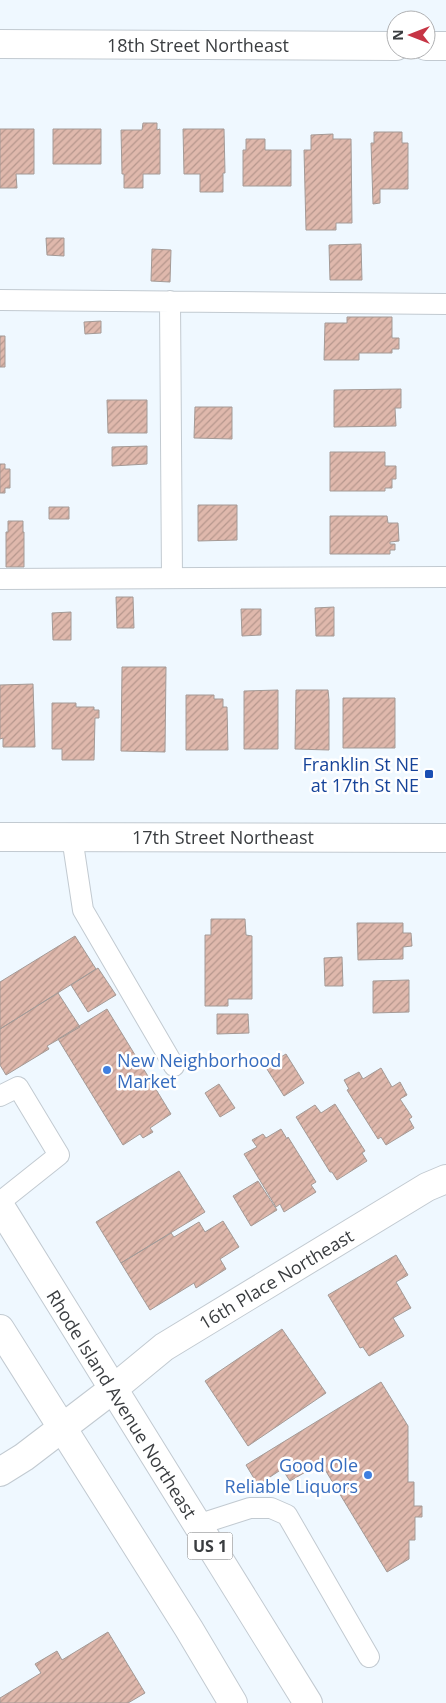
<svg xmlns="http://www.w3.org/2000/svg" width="446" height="1703" viewBox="0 0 446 1703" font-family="'Open Sans',sans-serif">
	<defs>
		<pattern id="building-hatch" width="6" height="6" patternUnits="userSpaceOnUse" patternTransform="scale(1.25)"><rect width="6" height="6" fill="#dfb8ac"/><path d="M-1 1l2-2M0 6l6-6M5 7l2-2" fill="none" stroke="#b6978d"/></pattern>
	</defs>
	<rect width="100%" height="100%" fill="#eff8ff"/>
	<path fill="url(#building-hatch)" stroke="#a49a96" d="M143,123H157V130L160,129V174H143V188H124V174H122L121,130H142Z
		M0,129H34V174H16L17,188H0Z
		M53,129H101V164H53Z
		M183,129H224L225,173H223V192H200V174H184Z
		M374,132H402V143H408V189H380V203L373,204L371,143H374Z
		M333,134V139H351L352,223H336V230H306L304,150H311V135Z
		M246,139H265V150H291V186H243V150H246Z
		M46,238H64V256L47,255Z
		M361,244L362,280H330L329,245Z
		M152,249L171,250L170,282L151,281Z
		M347,317H392V338H399V349H392V353H359V360H324L325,323H347Z
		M101,321V333L85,334L84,322Z
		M0,336H5V367H0Z
		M401,389V408H395L396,426L334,427V390Z
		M107,400H147V433H108Z
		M195,407H232V439L194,438Z
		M147,446V464L112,466V447Z
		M330,452H385V466H396V479H392V488H385V491H330Z
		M0,464H5V469H10V488H5V493H0Z
		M198,505H237V540L198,541Z
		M49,507H69V519H49Z
		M330,516H387L388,523H398L399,541L390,542V544H395V550H390V554H330Z
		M8,521H23V532H24V567H6V532H8Z
		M116,597H133L134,628H117Z
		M334,607V636H316L315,608Z
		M241,609H261V635L242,636Z
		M71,612V640H53L52,613Z
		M122,667H166L165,752L121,751Z
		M33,684L35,747H3V738L0,739V685Z
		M278,690V749H244V691Z
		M296,690H328L329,700V750L295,749Z
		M186,695H214V699H223V707H227L228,750H186Z
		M343,698H395V748H343Z
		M52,703H76V707H94V710H99V718H95L94,760H62V749H52Z
		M211,919H245L246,935L252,936V999H228V1006H205V935H211Z
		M357,923H403V933H411L412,946L403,947V959L358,960Z
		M75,936L96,969L0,1029V982Z
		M342,957L343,986H325L324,958Z
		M98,968L116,995L88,1012L71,985Z
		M409,980V1012L373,1013V981Z
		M58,993L80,1027L47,1046L49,1049L6,1075L0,1065V1029Z
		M107,1009L171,1114L150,1128L153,1132L143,1138L140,1134L123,1145L58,1039Z
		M217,1014H248L249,1033L217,1034Z
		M286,1054L304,1083L284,1096L265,1066Z
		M381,1068L392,1087L400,1082L407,1095L400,1099L412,1117L409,1119L414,1128L386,1145L381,1137L378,1139L347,1090L349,1089L344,1080L359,1072L363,1079Z
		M219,1084L235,1108L220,1117L205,1093Z
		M335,1104L365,1151L362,1153L367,1161L337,1180L332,1172H330L296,1117L315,1105L321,1113Z
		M281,1129L287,1139L288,1137L316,1182L311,1185L316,1192L284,1212L280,1204L276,1207L244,1154L257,1147L252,1140L263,1134L266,1138Z
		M179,1171L205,1212L121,1263L96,1222Z
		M258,1181L277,1210L251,1226L233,1196Z
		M223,1221L239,1247L220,1259L226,1269L196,1288L194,1283L150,1310L121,1263L171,1233L174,1237L199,1222L205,1232Z
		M396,1255L408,1275L396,1282L411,1308L393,1318L404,1336L369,1356L363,1347L360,1348L328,1295Z
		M282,1329L326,1393L248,1446L205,1381Z
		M381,1382L408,1426V1482H414V1506H422V1517H415V1540H409V1559L387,1572L321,1463L290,1481L282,1469L258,1485L246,1465Z
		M108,1632L145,1693L128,1703H0V1698L41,1673L35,1664L57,1651L62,1660Z"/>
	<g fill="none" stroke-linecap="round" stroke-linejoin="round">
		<defs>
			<path id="service" d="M0,300L446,304
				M170,301L172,578
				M0,579L446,577
				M72,837L83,910L174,1066
				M0,1096L18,1087L59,1155L0,1202
				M197,1525L250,1508H271L287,1515L369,1657"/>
			<path id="minor" d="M0,837L446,838
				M0,1472L24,1457L113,1389L164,1347L427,1187L446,1179"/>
			<path id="tertiary" d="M0,44L396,46
				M426,46H446"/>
			<path id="primary" d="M0,1206L308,1703
				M0,1329L189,1629L233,1703"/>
		</defs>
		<use href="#service" stroke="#c2cad1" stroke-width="22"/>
		<use href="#minor" stroke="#c2cad1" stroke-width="30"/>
		<use href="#tertiary" stroke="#c2cad1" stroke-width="30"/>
		<use href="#primary" stroke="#c2cad1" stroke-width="30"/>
		<use href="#service" stroke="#fff" stroke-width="20"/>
		<use href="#minor" stroke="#fff" stroke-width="28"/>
		<use href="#tertiary" stroke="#fff" stroke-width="28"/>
		<use href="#primary" stroke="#fff" stroke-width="28"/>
	</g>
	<rect fill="#1a4fb4" stroke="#fff" stroke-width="2" x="424" y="769" width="10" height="10" rx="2.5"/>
	<g fill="#3f7fe0" stroke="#fff" stroke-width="2">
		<circle cx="107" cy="1070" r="5"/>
		<circle cx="368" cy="1475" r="5"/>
	</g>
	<g text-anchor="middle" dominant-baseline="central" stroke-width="5" stroke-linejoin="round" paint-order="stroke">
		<rect fill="#fff" stroke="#757779" stroke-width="1" x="187.5" y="1532.5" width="45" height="27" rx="4"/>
		<g font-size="16" font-weight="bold" fill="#3a3d40">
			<text x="210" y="1546">US 1</text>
		</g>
		<g font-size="18" fill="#3a3d40" stroke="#fff">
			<text x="198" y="45">18th Street Northeast</text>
			<text x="223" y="837">17th Street Northeast</text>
			<text transform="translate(276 1279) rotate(-31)">16th Place Northeast</text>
			<text transform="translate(122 1404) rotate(58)">Rhode Island Avenue Northeast</text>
		</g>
		<g font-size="18" fill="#164399" stroke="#fff" text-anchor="end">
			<text x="419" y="764">Franklin St NE<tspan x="419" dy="21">at 17th St NE</tspan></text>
		</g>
		<g font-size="18" fill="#366cbe" stroke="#fff" text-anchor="start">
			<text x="117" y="1060">New Neighborhood<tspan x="117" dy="21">Market</tspan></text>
			<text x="358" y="1465" text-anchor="end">Good Ole<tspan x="358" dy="21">Reliable Liquors</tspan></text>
		</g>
	</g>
	<g transform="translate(411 35) rotate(270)"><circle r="24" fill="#ffffff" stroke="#b0b1b3"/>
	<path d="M0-4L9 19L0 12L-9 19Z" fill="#c63545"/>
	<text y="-8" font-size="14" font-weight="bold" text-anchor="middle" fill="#3a3d40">N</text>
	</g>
</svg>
